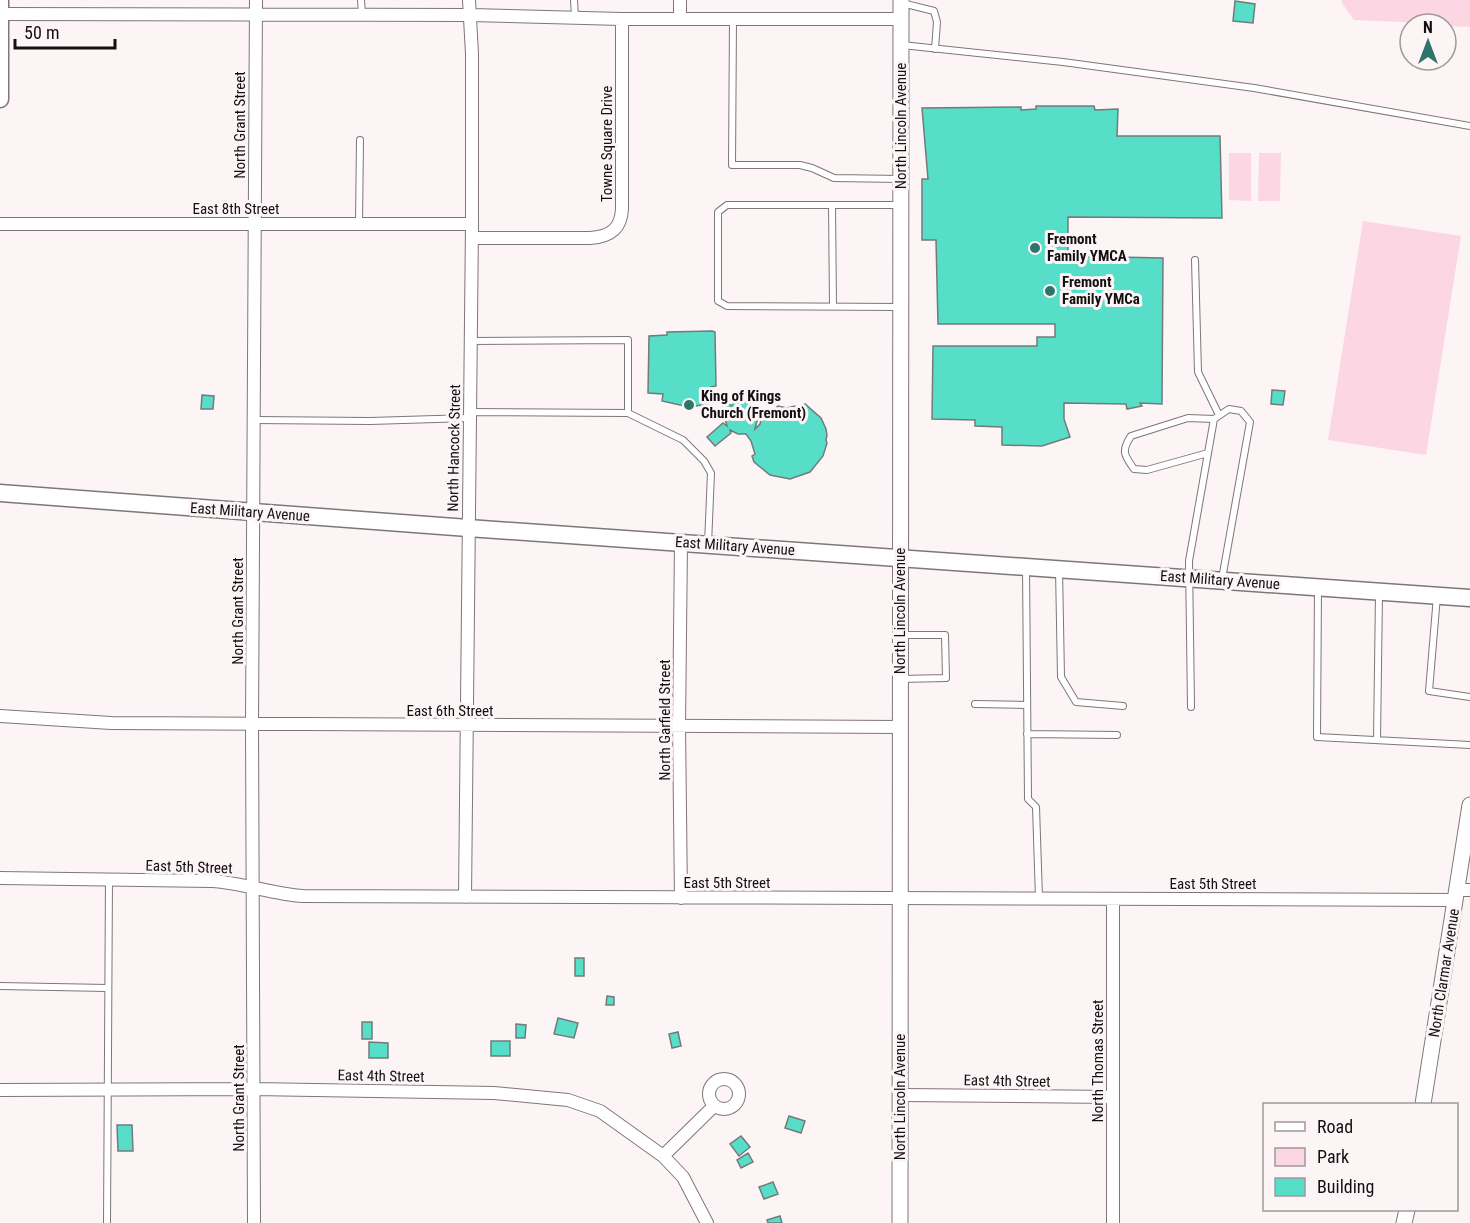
<svg xmlns="http://www.w3.org/2000/svg" width="1470" height="1223" viewBox="0 0 1470 1223" font-family="'Roboto Condensed',sans-serif">
	<rect width="100%" height="100%" fill="#fdf4f6"/>
	<path fill="#fcd7e3" d="M1342,0H1470V27L1446,26V24L1354,20L1342,3Z
		M1229,153H1251V201L1229,200Z
		M1259,153H1281L1280,201H1258Z
		M1363,221L1461,236L1426,455L1328,440Z"/>
	<path fill="#56dec9" stroke="#737b79" stroke-width="1.5" d="M1235,1L1255,4L1253,23L1233,21Z
		M1036,106H1094L1095,110L1118,109L1117,136H1220L1222,218L1068,217V256L1163,258L1162,404L1140,403L1142,406L1127,409L1126,404L1064,403V419L1070,437L1042,446L1002,445V427L975,426V420L932,419L933,346H1037V337H1055V324H938L936,240H922V179H928L922,108L1021,107V110L1036,109Z
		M712,331L715,332L716,386L711,387L710,394L720,393L731,406L735,402H740L749,403L754,406L758,417L755,429L760,424L762,415L771,412L778,406L787,408L795,406L801,411L805,404L821,418L826,429L827,435L826,440L827,443L823,456L810,472L790,479L770,475L754,462L752,456L755,454L751,441L746,434H738L730,430L731,433L715,446L707,437L723,423L727,426L725,419L727,411L719,402L696,406L680,405L662,401L663,394L648,393L649,336L667,335V332Z
		M1272,390L1285,391L1283,405L1271,404Z
		M202,395L214,396L213,409H201Z
		M575,958H584V976H575Z
		M607,996L614,997V1005H606Z
		M558,1018L578,1023L574,1038L554,1034Z
		M362,1022H372V1039H362Z
		M516,1024L526,1025L525,1038H516Z
		M678,1032L681,1046L672,1048L669,1034Z
		M491,1041H510V1056H491Z
		M369,1042L388,1043V1058H369Z
		M789,1116L805,1121L801,1133L785,1128Z
		M117,1125H132L133,1151H118Z
		M741,1136L750,1147L739,1156L730,1144Z
		M748,1153L753,1162L741,1168L737,1160Z
		M773,1182L778,1194L764,1199L759,1187Z
		M780,1216L782,1223H768L767,1220Z"/>
	<g fill="none" stroke-linecap="round" stroke-linejoin="round">
		<defs>
			<path id="service" d="M361,0L362,14
				M574,0L575,17
				M902,3L934,11L937,22L935,49
				M733,19L732,165H800L812,168L834,178L901,179
				M902,45L1063,62L1254,88L1470,126
				M832,205L833,306
				M359,224L360,140
				M1195,260L1198,372L1219,415
				M900,307L727,306L718,301V212L727,205H901
				M471,341L628,340V413
				M469,412L628,413L683,440L704,461L711,473L708,544
				M254,420L370,421L469,418
				M1208,453L1147,470L1134,469C1124,455 1121,451 1131,436L1188,418L1214,419
				M1026,567L1028,799L1036,807L1039,898
				M1059,569L1061,677L1076,702L1123,706
				M1318,588L1317,737L1470,745
				M1437,596L1429,691L1470,697
				M900,679L946,678L945,635H900
				M975,704L1027,705
				M1191,707L1189,561L1214,419L1229,409L1241,411L1250,422L1222,579
				M1027,734L1117,735
				M1377,740L1379,594
				M0,986L107,988
				M107,1223L109,879"/>
			<path id="minor" d="M0,14L471,15L622,19H901
				M680,19V0
				M0,224H472
				M472,238H590C609,237 621,230 622,209V19
				M0,716L111,723L900,727
				M0,878L212,881C244,883 272,894 303,896L1456,900
				M1457,890H1470
				M465,897L472,224V54L469,0
				M681,898L679,726L681,543
				M709 1094a15 15 0 1 1 30 0a15 15 0 1 1-30 0Z
				M0,1090L254,1089L494,1093L568,1100L600,1111L663,1156L683,1177L707,1223
				M901,1095L1113,1097
				M663,1156L714,1106
				M254,1223L252,725L256,0
				M1113,1223V899"/>
			<path id="tertiary" d="M1423,1104L1470,805
				M900,1223L901,0
				M1404,1223L1407,1210"/>
			<path id="secondary" d="M0,99V0
				M0,493L468,528L1470,598"/>
		</defs>
		<use href="#service" stroke="#7e7679" stroke-width="8"/>
		<use href="#minor" stroke="#7e7679" stroke-width="14"/>
		<use href="#tertiary" stroke="#7e7679" stroke-width="17"/>
		<use href="#secondary" stroke="#7e7679" stroke-width="19"/>
		<use href="#service" stroke="#fff" stroke-width="6"/>
		<use href="#minor" stroke="#fff" stroke-width="12"/>
		<use href="#tertiary" stroke="#fff" stroke-width="15"/>
		<use href="#secondary" stroke="#fff" stroke-width="16"/>
	</g>
	<g fill="#2e7468" stroke="#fdf4f6" stroke-width="2">
		<circle cx="1035" cy="248" r="6"/>
		<circle cx="1050" cy="291" r="6"/>
		<circle cx="689" cy="405" r="6"/>
	</g>
	<g text-anchor="middle" dominant-baseline="central" stroke-width="6" stroke-linejoin="round" paint-order="stroke">
		<g font-size="15" fill="#131011" stroke="#fdf4f6">
			<text transform="translate(240 125) rotate(-90)">North Grant Street</text>
			<text transform="translate(901 126) rotate(-90)">North Lincoln Avenue</text>
			<text transform="translate(607 144) rotate(-90)">Towne Square Drive</text>
			<text x="236" y="209">East 8th Street</text>
			<text transform="translate(454 448) rotate(-89)">North Hancock Street</text>
			<text transform="translate(250 512) rotate(4)">East Military Avenue</text>
			<text transform="translate(735 546) rotate(4)">East Military Avenue</text>
			<text transform="translate(1220 580) rotate(4)">East Military Avenue</text>
			<text transform="translate(238 611) rotate(-90)">North Grant Street</text>
			<text transform="translate(900 611) rotate(-90)">North Lincoln Avenue</text>
			<text x="450" y="711">East 6th Street</text>
			<text transform="translate(665 720) rotate(-90)">North Garfield Street</text>
			<text transform="translate(189 867) rotate(2)">East 5th Street</text>
			<text x="727" y="883">East 5th Street</text>
			<text x="1213" y="884">East 5th Street</text>
			<text transform="translate(1444 973) rotate(-81)">North Clarmar Avenue</text>
			<text transform="translate(1098 1061) rotate(-90)">North Thomas Street</text>
			<text transform="translate(381 1076) rotate(1)">East 4th Street</text>
			<text transform="translate(1007 1081) rotate(1)">East 4th Street</text>
			<text transform="translate(900 1097) rotate(-90)">North Lincoln Avenue</text>
			<text transform="translate(239 1098) rotate(-90)">North Grant Street</text>
		</g>
		<g font-size="15" font-weight="bold" fill="#131011" stroke="#fdf4f6" text-anchor="start">
			<text x="1047" y="239">Fremont<tspan x="1047" dy="17">Family YMCA</tspan></text>
			<text x="1062" y="282">Fremont<tspan x="1062" dy="17">Family YMCa</tspan></text>
			<text x="701" y="396">King of Kings<tspan x="701" dy="17">Church (Fremont)</tspan></text>
		</g>
	</g>
	<rect x="1263" y="1103" width="195" height="108" fill="#fdf4f6" stroke="#9f999a" stroke-width="1.5"/>
	<rect x="1275" y="1122" width="30" height="9" fill="#ffffff" stroke="#9f999a" stroke-width="1.5"/>
	<text x="1317" y="1133" font-size="18" fill="#131011">Road</text>
	<rect x="1275" y="1148" width="30" height="18" fill="#fcd7e3" stroke="#9f999a" stroke-width="1.5"/>
	<text x="1317" y="1163" font-size="18" fill="#131011">Park</text>
	<rect x="1275" y="1178" width="30" height="18" fill="#56dec9" stroke="#9f999a" stroke-width="1.5"/>
	<text x="1317" y="1193" font-size="18" fill="#131011">Building</text>
	<g transform="translate(1428 42)"><circle r="28" fill="#fdf4f6" stroke="#9f999a" stroke-width="1.5"/>
	<path d="M0-4.5L10 22L0 15L-10 22Z" fill="#2e7468"/>
	<text y="-9" font-size="16" font-weight="bold" text-anchor="middle" fill="#131011">N</text>
	</g>
	<path d="M15 39v9h100v-9" fill="none" stroke="#131011" stroke-width="3"/>
	<text x="24" y="39" font-size="18" fill="#131011" stroke="#fdf4f6" stroke-width="4.5" paint-order="stroke">50 m</text>
</svg>
